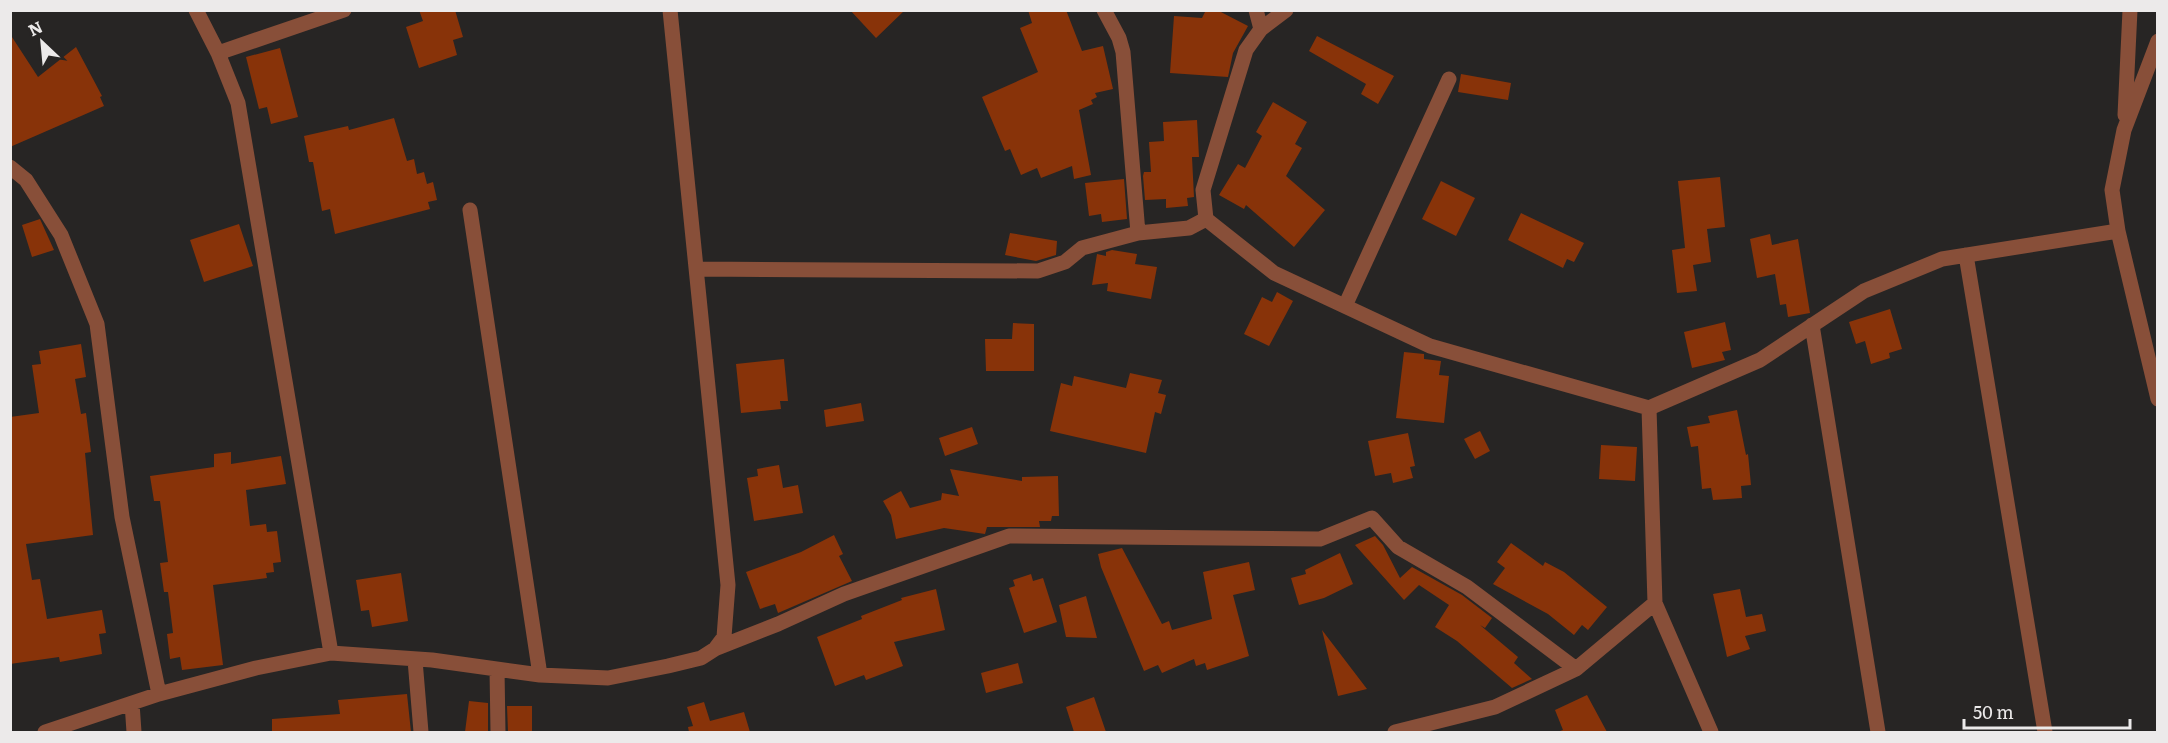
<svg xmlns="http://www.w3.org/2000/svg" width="2168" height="743" viewBox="0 0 2168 743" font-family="Literata,serif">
	<rect width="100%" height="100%" fill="#272524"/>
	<path fill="#883309" d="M419,10H455L463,37L453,40L457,55L419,68L406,27L423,21Z
		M850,10H905L876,38Z
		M1028,10H1066L1082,51L1103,46L1113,89L1095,93L1097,97L1091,100L1093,104L1079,110L1091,175L1074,179L1072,166L1041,178L1037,168L1021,175L1010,149L1005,151L982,97L1038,72L1020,28L1032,23Z
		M1206,10H1217L1248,26L1233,53L1228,77L1170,73L1174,16L1202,18Z
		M10,34L38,77L76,47L102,96L100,97L104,106L10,147Z
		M1317,36L1394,76L1378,104L1361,94L1366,84L1309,51Z
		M280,48L298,117L271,124L267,107L259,109L246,57Z
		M1461,74L1511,83L1508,100L1458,92Z
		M1273,102L1307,122L1295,144L1302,148L1286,176L1325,210L1294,247L1246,205L1244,209L1219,195L1238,164L1245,168L1262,136L1256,132Z
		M394,118L407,161L414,159L417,174L424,172L427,184L433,182L437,200L428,202L430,209L335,234L330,209L322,211L313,162H309L304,136L348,126L349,130Z
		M1197,120L1199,157H1192L1194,197L1187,198L1188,206L1166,208V199L1145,200L1143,176L1144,172H1151L1149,142L1164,141L1163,122Z
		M1720,177L1725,227L1707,229L1711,262L1693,265L1697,291L1677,293L1672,250L1685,248L1678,181Z
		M1124,179L1127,219L1102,222L1101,214L1089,216L1085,183Z
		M1441,181L1475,198L1456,236L1422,219Z
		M1521,213L1584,243L1574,262L1567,259L1563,268L1508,240Z
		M40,219L54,250L32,257L22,225Z
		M239,224L253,266L204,282L190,240Z
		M1010,233L1057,241L1056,255L1036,261L1005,255Z
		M1770,234L1772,245L1798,239L1810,313L1788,317L1786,304L1780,305L1775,274L1757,278L1750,239Z
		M1112,250L1137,254L1135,264L1157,267L1151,299L1107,291L1108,283L1092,285L1097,254L1106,256V252Z
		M1277,292L1293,301L1269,346L1244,334L1262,297L1272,302Z
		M1890,309L1902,349L1889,353L1890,358L1871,364L1865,341L1856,344L1849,322Z
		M1725,322L1731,350L1722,352L1725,360L1692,368L1684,332Z
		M1013,323L1034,324V371H986L985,339H1012Z
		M81,344L86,377L75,379L81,414L86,413L91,452L85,453L93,535L26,544L32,580L40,579L47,619L102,610L106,633L99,634L102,654L60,662L59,657L10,664V417L39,413L32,365L41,364L39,351Z
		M1404,352L1424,354V359L1441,361L1439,375L1449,376L1444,423L1396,418Z
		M784,359L788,401H780L781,409L741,413L736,364Z
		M1130,373L1162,380L1158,393L1166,395L1161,414L1155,412L1146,453L1050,431L1061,383L1072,386L1074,376L1126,388Z
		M861,403L864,421L826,427L824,410Z
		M1737,410L1746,455L1748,454L1751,485L1741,486L1742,498L1713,500L1711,488L1702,489L1698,446L1691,447L1687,427L1710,423L1708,416Z
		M972,427L978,444L945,456L939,438Z
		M1480,431L1490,451L1475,459L1464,439Z
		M1408,433L1415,466L1410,467L1413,478L1393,483L1391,473L1375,476L1368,441Z
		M1601,445L1637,447L1635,481L1599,479Z
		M231,452V464L281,456L286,484L246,490L250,526L266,524L267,532L277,531L281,562L273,563L274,572L266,573L267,578L213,585L223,665L182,670L180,657L170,659L167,634L173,633L168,592H164L160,563L168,562L160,501H154L150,476L214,467V454Z
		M779,465L783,488L798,485L803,513L754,521L747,478L758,476L757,469Z
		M950,469L1022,481V477L1058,476L1059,516H1052L1051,521H1039L1040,527H987L985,534L944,528L896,539L891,515L883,501L901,491L910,508L941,500L942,493L959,496Z
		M834,535L843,554L839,556L852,581L778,613L775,604L760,609L746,572L801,552Z
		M1375,536L1383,545L1400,578L1412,567L1462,595L1492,618L1485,628L1480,625L1518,657L1514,663L1532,679L1512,688L1457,641L1435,627L1449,605L1419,585L1404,600L1355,545Z
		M1511,543L1543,566L1545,562L1564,572L1607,607L1588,630L1582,625L1574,635L1548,614L1493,584L1505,568L1497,562Z
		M1122,548L1162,624L1169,621L1172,630L1212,619L1203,572L1249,562L1255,590L1233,595L1249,656L1207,670L1205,663L1196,666L1194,659L1162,673L1158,665L1144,671L1101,567L1098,554Z
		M1340,553L1353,584L1324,598L1299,605L1291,578L1306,574L1305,570Z
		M401,573L408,621L372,627L369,610L361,611L356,580Z
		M1031,574L1033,581L1043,578L1057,622L1024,633L1009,588L1015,586L1013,580Z
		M936,589L945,630L894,642L903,666L866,680L864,675L835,686L817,637L862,619L861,616L902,600L901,598Z
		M1740,589L1746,617L1762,614L1766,631L1745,636L1750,649L1727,657L1713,594Z
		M1086,596L1097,638L1066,637L1059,605Z
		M1322,630L1367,689L1338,696Z
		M1018,663L1023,683L986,693L981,673Z
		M407,694L411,732H272V719L340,714L338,700Z
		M1587,695L1607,732H1557L1563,730L1555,710Z
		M1094,697L1106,732H1074L1066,707Z
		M469,701L488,703V732H465Z
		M704,702L710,721L744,712L750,732H689L688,727L693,726L687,707Z
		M507,706H532V732H508Z"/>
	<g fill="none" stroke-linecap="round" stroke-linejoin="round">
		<path stroke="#884f39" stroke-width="15" d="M196,10L218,53L238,103L331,653
			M1104,10L1119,38L1123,52L1138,233
			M1256,10L1261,29
			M2158,41L2124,130L2112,190L2118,231L2158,399
			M218,53L344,10
			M2125,115L2130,10
			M10,167L26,180L61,235L97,324L122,517L159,694
			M470,210L540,675
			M1206,219L1274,273L1430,346L1649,408L1655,603L1711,732
			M1966,255L2045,732
			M698,269L1038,271L1065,262L1082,248L1138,233L1189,228L1206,219L1203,190L1246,50L1261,29L1286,10
			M1345,306L1449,79
			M1812,325L1878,732
			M1649,408L1760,360L1864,291L1942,259L2118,231
			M717,648L778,624L844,594L1009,536L1320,539L1372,518L1398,547L1467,587L1576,669
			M415,660L421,732
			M497,669L498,732
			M132,703L134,732
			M45,732L159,694L256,668L331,653L432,660L540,675L608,678L668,666L701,658L715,649L724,637L728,585L670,10
			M1395,732L1495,707L1576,669L1655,603"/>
	</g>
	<rect width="2168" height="743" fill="none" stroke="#eceaea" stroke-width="24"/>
	<g transform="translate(42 42) rotate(334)" stroke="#272524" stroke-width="4.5" paint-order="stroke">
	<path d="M0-4.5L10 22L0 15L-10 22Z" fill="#eceaea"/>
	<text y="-9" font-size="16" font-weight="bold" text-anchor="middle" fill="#eceaea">N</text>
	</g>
	<path d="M1964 719v9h166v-9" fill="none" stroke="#eceaea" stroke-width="3"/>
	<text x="1973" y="719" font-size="18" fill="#eceaea" stroke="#272524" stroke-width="4.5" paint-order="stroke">50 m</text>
</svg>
